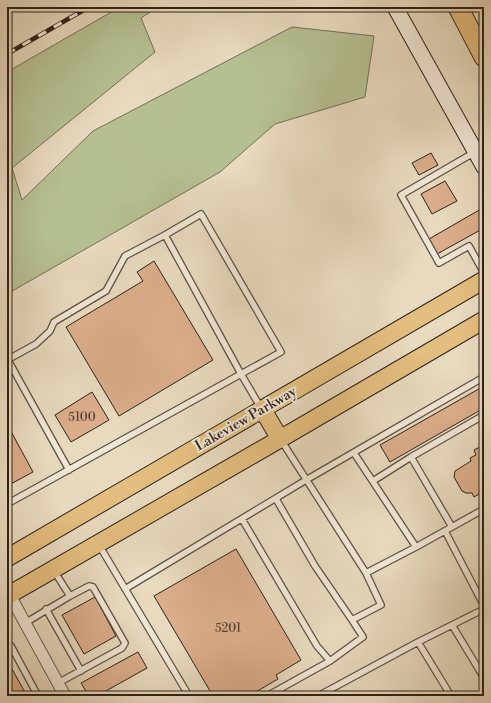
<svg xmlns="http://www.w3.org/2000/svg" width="491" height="703" viewBox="0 0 491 703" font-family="'Libre Bodoni',serif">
	<rect width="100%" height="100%" fill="#e8dabf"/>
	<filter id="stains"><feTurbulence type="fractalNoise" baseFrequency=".005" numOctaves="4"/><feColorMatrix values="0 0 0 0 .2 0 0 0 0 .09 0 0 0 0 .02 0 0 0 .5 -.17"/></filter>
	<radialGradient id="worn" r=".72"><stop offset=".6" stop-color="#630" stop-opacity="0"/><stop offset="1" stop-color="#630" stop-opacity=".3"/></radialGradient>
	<path fill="#b5c092" stroke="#727155" d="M120,7H158L141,18L155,52L12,168L22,200L93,131L292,27L374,36L365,97L275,124L220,172L7,294V72Z"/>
	<path fill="#dbad8a" stroke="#2e2218" d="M431,153L438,165L419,175L412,163Z
		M445,181L457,201L432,214L421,194Z
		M481,209L484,214V228L437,254L429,239Z
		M154,261L213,360L119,416L66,327L143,281L137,272Z
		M484,386V408L390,462L380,445Z
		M92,392L109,420L71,442L55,415Z
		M7,424L33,472L7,486Z
		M484,445V491L474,497L472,493H466L462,491L454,477L455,471L471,461L470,458L476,455L474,450Z
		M236,549L301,660L276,675L278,679L249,696H213L154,596Z
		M95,597L116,636L84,654L62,615Z
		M138,652L147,668L97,696H89L81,683Z
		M7,660L27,696H7Z"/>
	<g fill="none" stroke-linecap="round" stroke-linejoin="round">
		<defs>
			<path id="service" d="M475,152L401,195L439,263L469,246L484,273
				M7,360L36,344L50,331L54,322L106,291L125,256L165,235L241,374L281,352L201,214L165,235
				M8,360L69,470
				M281,440L366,573
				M354,453L416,547
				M411,457L452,527
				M373,481L411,457L484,415
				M276,499L315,566L352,620
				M7,504L241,374L261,408
				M242,519L317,646L330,661
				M445,531L484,606
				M99,545L189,696
				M54,571L70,596L89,586L93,587L125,643L122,648L58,683
				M125,589L306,480L484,377
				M46,609L81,671
				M25,623L70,596
				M452,625L484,678
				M418,642L451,696
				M7,643L11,646L38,696
				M267,696L330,661L363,637L352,620L381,605L366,573L416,547L484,509
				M318,696L418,642L484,609"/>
			<path id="minor" d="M7,590L65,696"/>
			<path id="secondary" d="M395,7L484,167"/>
			<path id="primary" d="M263,410L280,439
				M7,558L484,280
				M7,596L280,439L484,320"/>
			<path id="motorway" d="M458,7L484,57"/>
		</defs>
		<use href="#service" stroke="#5c5042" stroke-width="8"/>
		<use href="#minor" stroke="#5c5042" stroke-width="13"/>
		<use href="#secondary" stroke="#2e2218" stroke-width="17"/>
		<use href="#primary" stroke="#2e2218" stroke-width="19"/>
		<use href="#motorway" stroke="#2e2218" stroke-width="21"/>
		<use href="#service" stroke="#f0e7d5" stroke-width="5.5"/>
		<use href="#minor" stroke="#f0e7d5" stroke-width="11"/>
		<use href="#secondary" stroke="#f0e7d5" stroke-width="15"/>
		<use href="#primary" stroke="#e4bd80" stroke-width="17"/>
		<use href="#motorway" stroke="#e4bd80" stroke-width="19"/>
		<defs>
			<path id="rail" d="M7,54L89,7"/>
		</defs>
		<use href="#rail" stroke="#2e2218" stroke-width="4.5"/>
		<use href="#rail" stroke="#f0e7d5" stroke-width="3" stroke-dasharray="9" stroke-linecap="butt"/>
	</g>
	<g text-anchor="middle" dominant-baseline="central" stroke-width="4" stroke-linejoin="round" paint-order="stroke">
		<g font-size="12" fill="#594534">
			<text x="82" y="417">5100</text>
			<text x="228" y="628">5201</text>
		</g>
		<g font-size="14" fill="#2e2218" stroke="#f0e7d5">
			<text transform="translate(246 419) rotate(-30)">Lakeview Parkway</text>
		</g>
	</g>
	<rect width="491" height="703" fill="none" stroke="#e8dabf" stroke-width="24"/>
	<rect x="8" y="8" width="475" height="687" fill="none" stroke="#2e2218" stroke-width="2"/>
	<rect x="12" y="12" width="467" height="679" fill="none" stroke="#2e2218"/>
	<rect width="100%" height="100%" filter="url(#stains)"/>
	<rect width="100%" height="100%" fill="url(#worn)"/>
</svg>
